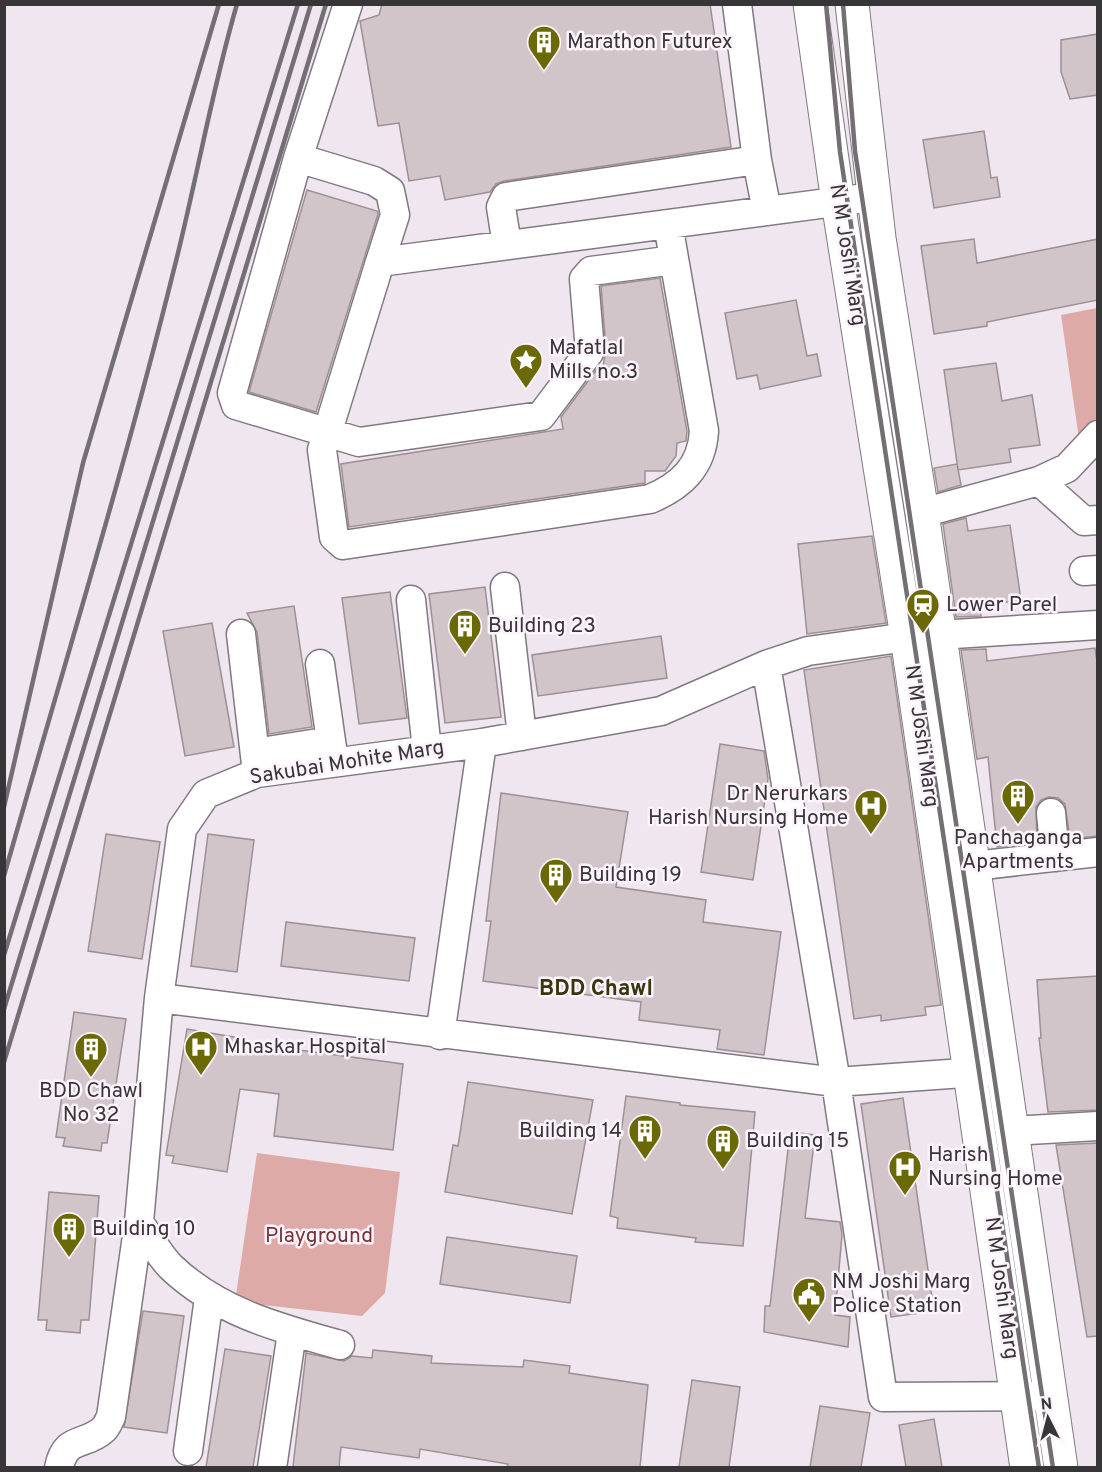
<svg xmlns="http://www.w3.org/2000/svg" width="1102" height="1472" viewBox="0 0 1102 1472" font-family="Overpass,sans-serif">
	<rect width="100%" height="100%" fill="#efe6ef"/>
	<path fill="#ddaaa8" d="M1097,308V443L1080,446L1061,315Z
		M257,1153L400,1172L385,1293L362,1316L235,1302Z"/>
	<path fill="#d2c5ca" stroke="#9c9095" stroke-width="1.5" d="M382,4H710L731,147L504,181L496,184L490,192L445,200L440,176L409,181L399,123L378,126L360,21L379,15Z
		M1098,34V95L1070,99L1061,72V40Z
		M984,131L991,178L997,177L1000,197L934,208L923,140Z
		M307,190L377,211L378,214L316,412L249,392Z
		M974,239L977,263L1098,239V300L987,322V326L934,334L921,246Z
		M660,278L687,431L686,441L677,443L676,456L665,471H645V483L349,527L341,464L563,429L561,417L597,369L603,367L606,350L601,286Z
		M796,300L807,356L817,354L821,376L760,389L757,375L737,379L725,313Z
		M996,363L1002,401L1032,395L1040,445L1009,449L1011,462L958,470L944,370Z
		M957,464L961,485L938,492L934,468Z
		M966,518L968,531L1010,525L1021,600L979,606L981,616L956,617L943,524Z
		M872,536L886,623L807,634L798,544Z
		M485,587L501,717L445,723L429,594Z
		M390,592L407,718L359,724L342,598Z
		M294,606L312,727L269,734L257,632L247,613Z
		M212,623L234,747L185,756L163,631Z
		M661,636L667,678L538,696L532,655Z
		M1095,648L1098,669V836L1070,839L1065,804L1058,798L1049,797L1041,800L1036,807L1037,842L997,847L988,757L977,759L961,650L986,649L987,661Z
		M891,656L941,1005L925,1007L926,1015L881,1021V1015L854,1019L804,670Z
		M720,744L764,751L768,779L753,880L701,872Z
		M501,793L628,812L616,887L706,900L703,922L781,932L764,1055L717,1049L720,1030L639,1020L641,1002L483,981L491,921H486Z
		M106,834L160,842L142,959L88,951Z
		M208,834L254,840L237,972L191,966Z
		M286,922L415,938L409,981L281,966Z
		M1098,976V1110L1048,1112L1039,1038H1041L1037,980Z
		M74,1012L126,1019L107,1143H102L101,1151L63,1146L65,1138L56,1137Z
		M187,1029L239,1038V1042L403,1064L393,1150L274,1136L279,1094L240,1089L227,1172L172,1163L174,1156L166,1155Z
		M468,1082L593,1100L572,1214L445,1192L453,1145L458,1146Z
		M626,1096L680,1103V1105L755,1112L743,1246L695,1242L696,1238L617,1228L618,1218L610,1216Z
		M903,1098L934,1311L891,1317L861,1104Z
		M790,1132L815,1135L805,1218L840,1222L842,1235L835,1315L850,1317L848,1347L764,1332L765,1306H770Z
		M1098,1143V1336L1087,1337L1056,1145Z
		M49,1192L99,1196L89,1320H81L80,1333L46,1330L47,1320H38Z
		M447,1237L577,1256L570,1303L440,1284Z
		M143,1311L184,1316L167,1433L124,1427Z
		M225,1349L271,1356L253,1467H206Z
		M373,1350L432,1356L431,1363L523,1367L524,1360L570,1366L569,1373L648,1385L640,1467H507L508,1464L420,1449L419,1458L341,1447L339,1467H293L306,1353L344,1361L352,1356L372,1358Z
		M692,1380L740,1387L729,1467H679Z
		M820,1406L870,1413L861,1467H810Z
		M934,1419L942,1467H906L899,1425Z"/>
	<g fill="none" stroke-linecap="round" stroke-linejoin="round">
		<defs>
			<path id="minor" d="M348,4L298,158L374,181L390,191L395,215L380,262L873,197
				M737,4L757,160L767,211
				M298,158L232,393L236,405L359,442L541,416L590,351L584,279L591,271L674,260
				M507,245L501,207L506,197L757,160
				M380,262L322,450L334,537L343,545L650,499C681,486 702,467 704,431L668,224
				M1039,481L1084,521L1098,520
				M922,513L1039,481L1067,468L1098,435
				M1084,571L1098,570
				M505,587L522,736
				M411,600L427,750
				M241,634L257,773
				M320,664L334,762
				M766,665L836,1082L883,1397L1039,1396
				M255,753L331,741
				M1051,813L1055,857
				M974,866L1098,852
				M159,998L836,1082L992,1071
				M440,1035L482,743
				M1012,1131L1098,1126
				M340,1345C279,1328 218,1312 171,1267C159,1255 149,1237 139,1222L159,998L182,829L206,794L257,773L482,743L661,711L766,665L808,651L907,637L1098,625
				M188,1451L209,1298
				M59,1468C65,1435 85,1447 104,1429C107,1426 109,1420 111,1417L139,1222
				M272,1468L292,1332"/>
			<path id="major" d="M810,4L838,202L907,637L1027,1468
				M852,4L879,238L922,513L1061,1468"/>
		</defs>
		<use href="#minor" stroke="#817982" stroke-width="31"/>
		<use href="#major" stroke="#817982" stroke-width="35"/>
		<use href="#minor" stroke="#fff" stroke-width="28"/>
		<use href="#major" stroke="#fff" stroke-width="33"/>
		<path stroke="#746f74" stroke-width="4.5" d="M826,4L840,152L1039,1468
			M843,4L855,151L1053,1468
			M4,807L83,463L219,4
			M4,876C61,675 123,475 173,273C196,184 211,93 237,4
			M4,955L298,4
			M4,1009L311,4
			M4,1062L326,4"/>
	</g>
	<defs>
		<symbol id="building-pin" viewBox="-11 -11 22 30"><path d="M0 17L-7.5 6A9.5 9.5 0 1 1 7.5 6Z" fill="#6b6903" stroke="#fcf3fd"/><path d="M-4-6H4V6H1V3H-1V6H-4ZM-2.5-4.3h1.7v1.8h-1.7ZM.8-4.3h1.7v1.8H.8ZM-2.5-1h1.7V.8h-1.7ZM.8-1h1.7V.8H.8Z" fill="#fff"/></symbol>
		<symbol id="sight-pin" viewBox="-11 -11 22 30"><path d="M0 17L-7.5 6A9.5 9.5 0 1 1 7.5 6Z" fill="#6b6903" stroke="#fcf3fd"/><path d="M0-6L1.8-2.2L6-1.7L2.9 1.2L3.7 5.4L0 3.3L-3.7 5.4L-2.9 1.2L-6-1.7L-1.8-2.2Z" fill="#fff"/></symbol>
		<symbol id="station-pin" viewBox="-11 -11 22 30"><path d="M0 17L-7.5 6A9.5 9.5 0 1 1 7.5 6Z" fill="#6b6903" stroke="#fcf3fd"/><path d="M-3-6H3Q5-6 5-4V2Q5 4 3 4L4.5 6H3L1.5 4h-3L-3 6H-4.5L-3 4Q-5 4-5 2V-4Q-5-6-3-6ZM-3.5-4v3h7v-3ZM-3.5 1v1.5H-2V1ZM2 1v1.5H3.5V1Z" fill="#fff"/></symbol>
		<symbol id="hospital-pin" viewBox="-11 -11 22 30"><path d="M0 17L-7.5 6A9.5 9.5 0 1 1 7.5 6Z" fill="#6b6903" stroke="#fcf3fd"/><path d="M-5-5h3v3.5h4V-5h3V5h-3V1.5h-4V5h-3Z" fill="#fff"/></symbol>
		<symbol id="civic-pin" viewBox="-11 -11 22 30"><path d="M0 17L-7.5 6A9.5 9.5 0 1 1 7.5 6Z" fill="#6b6903" stroke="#fcf3fd"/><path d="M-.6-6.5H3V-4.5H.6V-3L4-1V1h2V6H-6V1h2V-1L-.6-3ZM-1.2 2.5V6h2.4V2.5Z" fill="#fff"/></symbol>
	</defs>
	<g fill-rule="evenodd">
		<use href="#building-pin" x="525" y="23" width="38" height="52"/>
		<use href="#sight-pin" x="507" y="341" width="38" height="52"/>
		<use href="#station-pin" x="904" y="586" width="38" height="52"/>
		<use href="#building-pin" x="446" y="607" width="38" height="52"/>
		<use href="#building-pin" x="999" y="777" width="38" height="52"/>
		<use href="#hospital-pin" x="852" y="787" width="38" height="52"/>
		<use href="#building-pin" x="537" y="856" width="38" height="52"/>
		<use href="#hospital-pin" x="182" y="1028" width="38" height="52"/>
		<use href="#building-pin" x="72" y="1030" width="38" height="52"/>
		<use href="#building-pin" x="626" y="1112" width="38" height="52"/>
		<use href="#building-pin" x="704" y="1122" width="38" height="52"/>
		<use href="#hospital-pin" x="886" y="1148" width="38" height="52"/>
		<use href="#building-pin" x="50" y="1210" width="38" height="52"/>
		<use href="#civic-pin" x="790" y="1275" width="38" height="52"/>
	</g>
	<g text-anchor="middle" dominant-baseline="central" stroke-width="5" stroke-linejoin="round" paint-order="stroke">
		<g font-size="21" fill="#383538" stroke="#fcf3fd" text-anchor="start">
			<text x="567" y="42">Marathon Futurex</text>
			<text x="549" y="348">Mafatlal<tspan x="549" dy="24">Mills no.3</tspan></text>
			<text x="946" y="605">Lower Parel</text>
			<text x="488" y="626">Building 23</text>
			<text x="848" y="794" text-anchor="end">Dr Nerurkars<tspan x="848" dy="24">Harish Nursing Home</tspan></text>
			<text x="1018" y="838" text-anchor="middle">Panchaganga<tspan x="1018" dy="24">Apartments</tspan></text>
			<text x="579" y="875">Building 19</text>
			<text x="224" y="1047">Mhaskar Hospital</text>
			<text x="91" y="1091" text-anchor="middle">BDD Chawl<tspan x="91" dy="24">No 32</tspan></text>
			<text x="622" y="1131" text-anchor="end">Building 14</text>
			<text x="746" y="1141">Building 15</text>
			<text x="928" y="1155">Harish<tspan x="928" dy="24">Nursing Home</tspan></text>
			<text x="92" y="1229">Building 10</text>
			<text x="832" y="1282">NM Joshi Marg<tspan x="832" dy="24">Police Station</tspan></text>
		</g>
		<g font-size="21" fill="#383538" stroke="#fcf3fd">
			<text transform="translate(847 255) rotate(81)">N M Joshi Marg</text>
			<text transform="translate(921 736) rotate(82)">N M Joshi Marg</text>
			<text transform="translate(347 763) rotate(-9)">Sakubai Mohite Marg</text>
			<text transform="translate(1001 1288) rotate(82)">N M Joshi Marg</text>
		</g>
		<g font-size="21" fill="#743435" stroke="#fcf3fd">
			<text x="319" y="1236">Playground</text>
		</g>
		<g font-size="22" font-weight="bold" fill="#37370d" stroke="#fcf3fd">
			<text x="596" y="989">BDD Chawl</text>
		</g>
	</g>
	<rect width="1102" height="1472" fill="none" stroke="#383538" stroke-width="12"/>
	<g transform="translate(1048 1418) rotate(354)" stroke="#fcf3fd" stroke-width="4.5" paint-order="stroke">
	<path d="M0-4.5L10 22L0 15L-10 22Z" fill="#383538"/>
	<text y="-9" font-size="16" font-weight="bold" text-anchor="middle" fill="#383538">N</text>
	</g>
</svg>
